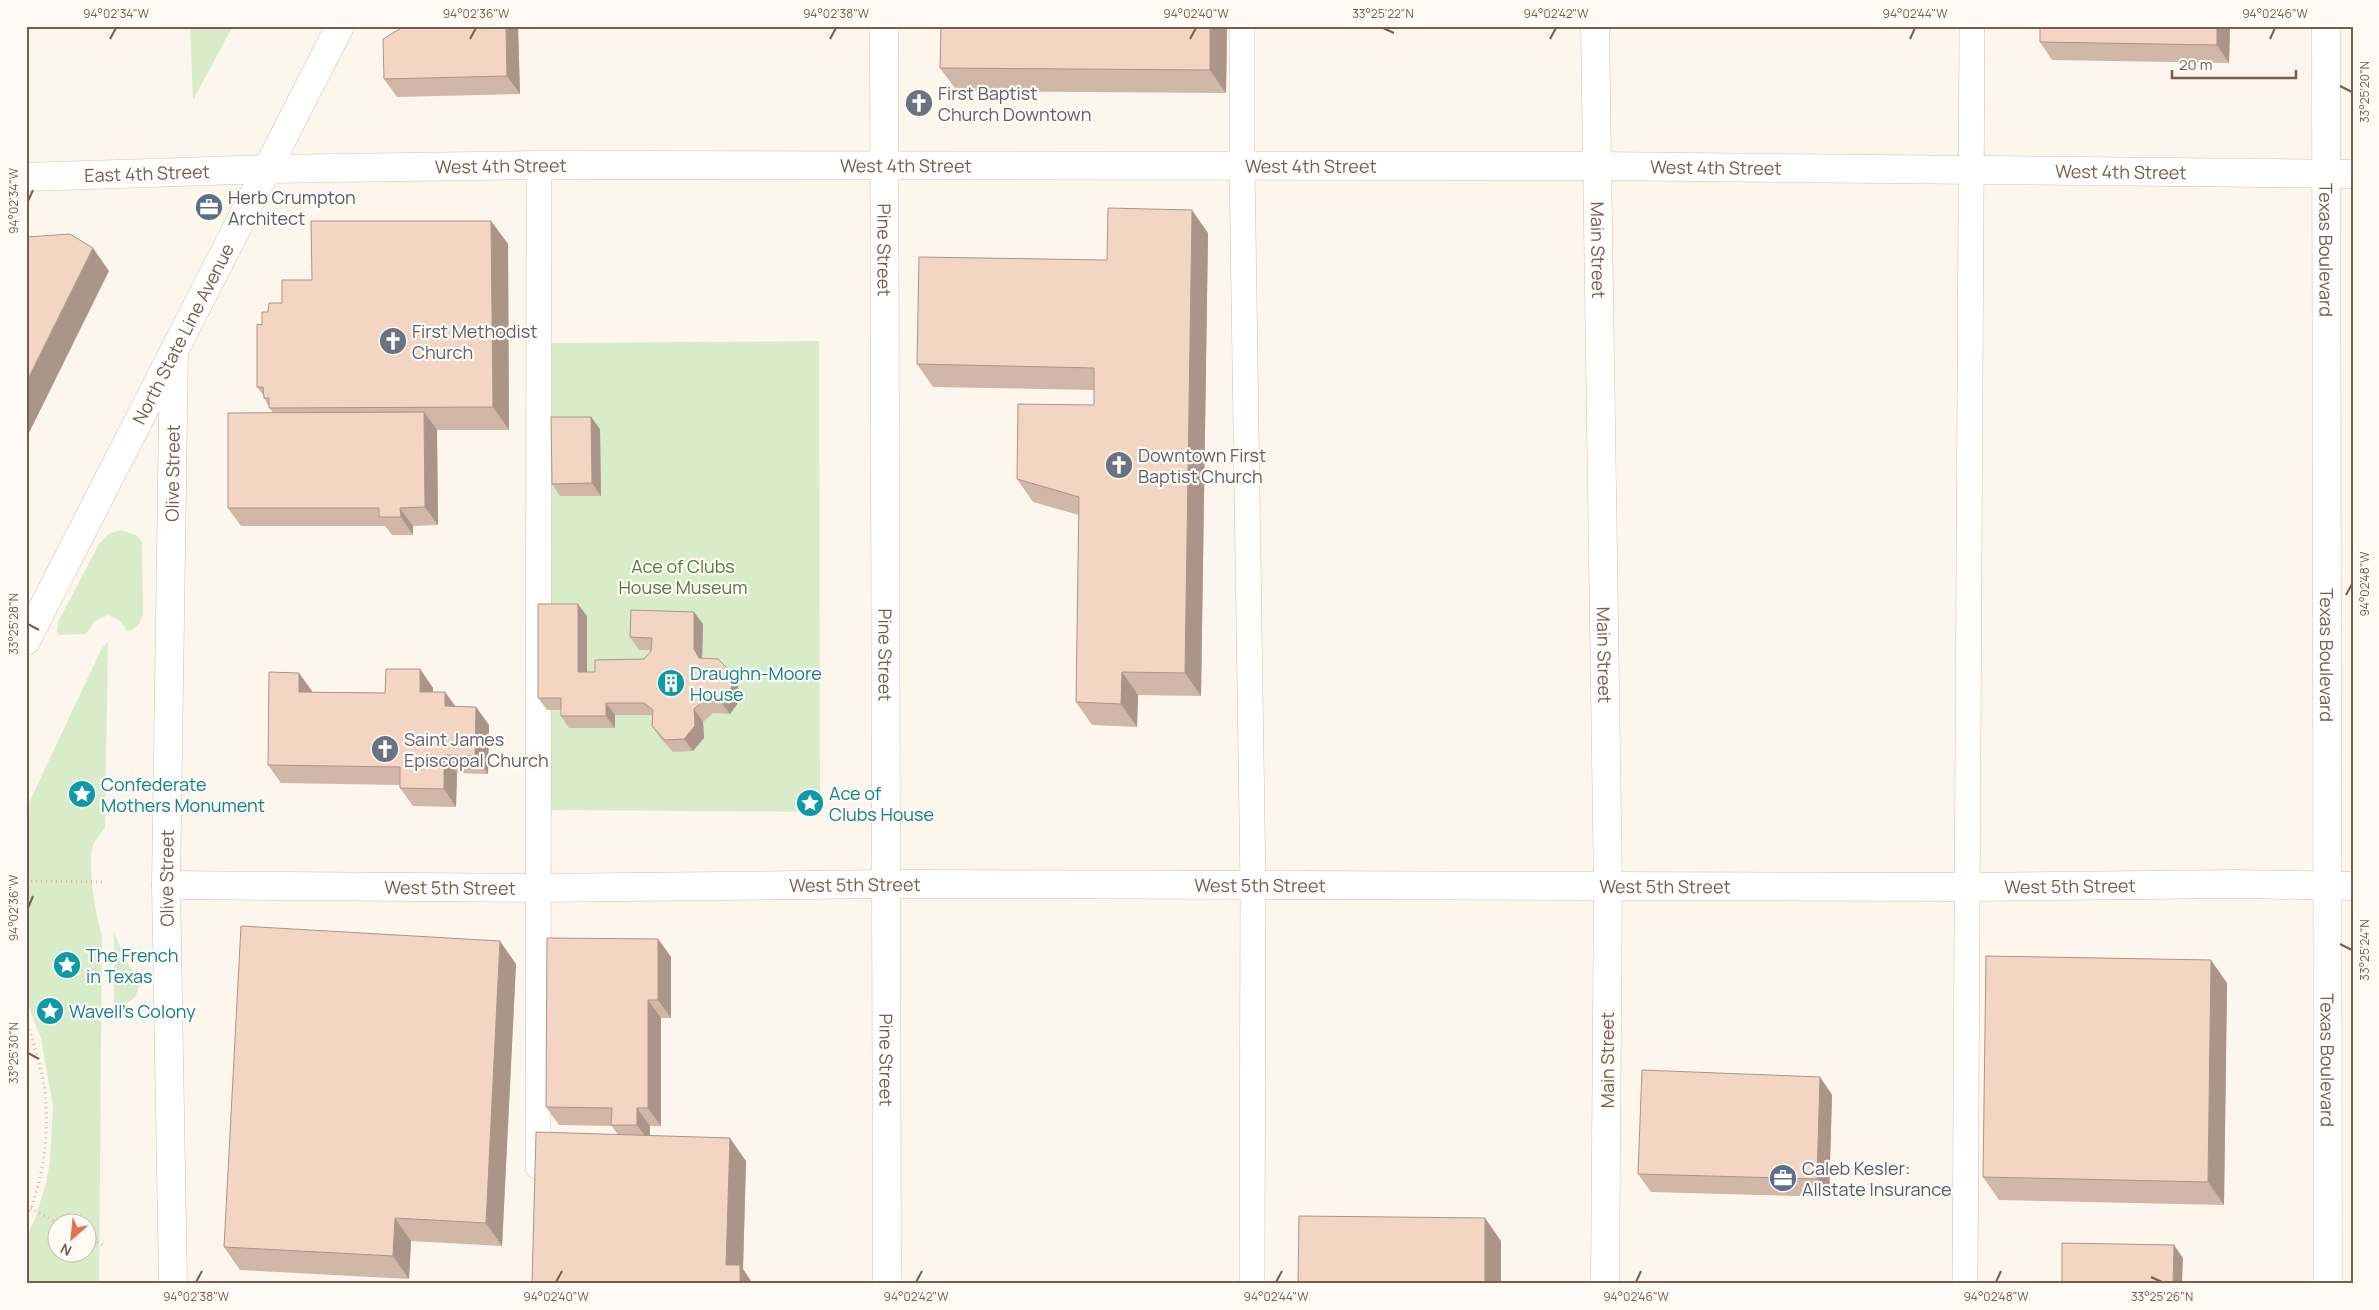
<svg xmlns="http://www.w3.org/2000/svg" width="2379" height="1310" viewBox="0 0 2379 1310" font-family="Manrope,sans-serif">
	<rect width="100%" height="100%" fill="#fdf6ec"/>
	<path fill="#d8ecc9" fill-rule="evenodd" d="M190,26H233L193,100Z
		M819,341L820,812L545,810L548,343Z
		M121,530L136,535L142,542L143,614C140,623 137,630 127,631L119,620L107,615L95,621L86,634L59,635L57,632L58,622L99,544L108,534Z
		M108,641L105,827C102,832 95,840 93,846C87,864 96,918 102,935L99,1284H26V1237L35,1219L46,1183L50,1161L53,1106L41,1039L26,1000V933L29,903L26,886V809L101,650ZM88,1222V1252H58V1222Z
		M114,933L139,987L135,997L114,1014Z"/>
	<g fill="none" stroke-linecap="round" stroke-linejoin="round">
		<defs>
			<path id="lane" d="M1242,26V166L1253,885L1252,1284
				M538,1167L539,165
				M1965,1284L1972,26"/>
			<g id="street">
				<path id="s1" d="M166,885L538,888L887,884L1967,887L2235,884L2353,886"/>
				<path id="s2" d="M173,1284L166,885L174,351"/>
			</g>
			<g id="secondary">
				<path id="s3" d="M884,26L887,1284"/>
				<path id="s4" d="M1595,26L1608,887L1605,1284"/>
				<path id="s5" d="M2326,26L2328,1284"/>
				<path id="s6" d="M26,177L268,169L539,165L1598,166L2353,174"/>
				<path id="s7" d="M26,641L340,26"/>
			</g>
		</defs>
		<use href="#lane" stroke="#d1beb0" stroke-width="26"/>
		<use href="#street" stroke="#d1beb0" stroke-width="29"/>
		<use href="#secondary" stroke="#d6c0b0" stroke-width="29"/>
		<path stroke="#d9b8a5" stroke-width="3" stroke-dasharray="1 4" stroke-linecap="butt" d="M26,881L104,882
			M26,1020C33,1041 40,1063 44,1084C50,1125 45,1180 26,1218
			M26,1206L58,1223
			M88,1238L105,1246"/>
		<use href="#lane" stroke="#fff" stroke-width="25"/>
		<use href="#street" stroke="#fff" stroke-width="28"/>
		<use href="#secondary" stroke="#fff" stroke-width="28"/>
	</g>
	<path fill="#d1b7a8" d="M403,26H518L520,94L397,97L384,79Z
		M941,26H1227L1226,93L957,91L940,68Z
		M2040,26H2230L2229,63L2052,60L2040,42Z
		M491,221L508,244L509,430H437L438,525L413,526V535H392L385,526H241L228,508L273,413L264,398V396L257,387L262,325L268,312L312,280Z
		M1208,233L1201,696L1138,695L1137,727L1092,725L1076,702L1079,515L1033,502L1017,479L1094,405V390L933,387L917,364L1107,260Z
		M591,417L600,429L601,496H560L552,484Z
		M587,616V672H595L644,659L651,650H639L630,637L703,624L702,658L729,670L737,682L741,699L730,714L713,713L703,722L704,738L693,751L673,752L661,739L652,726V715H615V728H569L561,716V710H547L538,698Z
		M420,669L433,688V692H445L455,706L476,707L489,725L488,774L457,773L456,807L413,806L400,788V785L281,783L268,765L312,691V692L385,693Z
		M658,939L671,957V1018H661V1126H650V1136L746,1161L743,1269L753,1284H532L618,1135L612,1126L559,1125L546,1107Z
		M516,964L502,1246L411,1241L409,1279L240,1270L224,1247Z
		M2227,983L2224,1205L1999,1200L1983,1177Z
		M1820,1077L1832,1095L1829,1197L1651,1192L1638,1174Z"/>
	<path fill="#aa9588" d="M506,26H518L520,94L507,76Z
		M1210,26H1227L1226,93L1210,70Z
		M2217,26H2230L2229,63L2217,45Z
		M1192,210L1208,233L1201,696L1185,673Z
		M491,221L508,244L509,430L493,407Z
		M93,248L109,271L26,439V383Z
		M424,412L437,430L438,525L425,507Z
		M591,417L600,429L601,496L592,483Z
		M400,508L413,526V535L401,517Z
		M578,604L587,616V685L578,672Z
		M694,612L703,624L702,662L694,649Z
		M420,669L433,688V710L420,692Z
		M729,670L737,682L741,699L730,714L721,702Z
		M1122,672L1138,695L1137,727L1121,704Z
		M299,673L312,691V710L299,692Z
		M445,692L458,710L445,706Z
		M606,703L615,715V728L606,716Z
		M476,707L489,725L488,774L475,756Z
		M694,709L703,722L704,738L693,751L684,739Z
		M444,755L457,773L456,807L444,789Z
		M658,939L671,957V1018L658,1000Z
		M500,941L516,964L502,1246L486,1223Z
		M2211,960L2227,983L2224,1205L2208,1182Z
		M648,1000L661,1018V1126L648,1108Z
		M1820,1077L1832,1095L1829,1197L1817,1179Z
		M637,1108L650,1126V1143L637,1125Z
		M730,1138L746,1161L743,1269L753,1284H739L726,1265Z
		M395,1218L411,1241L409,1279L393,1256Z
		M1485,1218L1501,1241V1284H1485Z
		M2174,1245L2183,1258L2182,1284H2173Z"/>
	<path fill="#f3d5c3" stroke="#aa9588" d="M403,26H506L507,76L384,79L383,39L403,27Z
		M941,26H1210V70L940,68Z
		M2040,26H2217V45L2040,42Z
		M1108,208L1192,210L1185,673L1122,672L1121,704L1076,702L1079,497L1017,479L1018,404L1094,405V368L917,364L919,257L1107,260Z
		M311,221H491L493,407L269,408V398H264L263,387H257V324L262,325V312H268L269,303H282V280H312Z
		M70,234L93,248L26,383V237Z
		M424,412L425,507L400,508L401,517H379V508H228V413Z
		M551,417H591L592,483L552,484Z
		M538,604H578V672H595V660L644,659L651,651L652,638L630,637L631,610L694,612V649L699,658L718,659L729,670L732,687L721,702L704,700L694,709L695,726L684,739L665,740L652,726L653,710L644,703H606V716H561V698H538Z
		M386,669H420V692H445V706L476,707L475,756L444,755V789L400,788V767L268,765L269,672L299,673V692L385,693Z
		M241,926L500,941L486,1223L395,1218L393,1256L224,1247Z
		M547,938L658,939V1000H648V1108H637V1125H611L612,1108L546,1107Z
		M1986,956L2211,960L2208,1182L1983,1177Z
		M1642,1070L1820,1077L1817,1179L1638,1174Z
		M536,1132L730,1138L726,1265H740V1284H532Z
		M1299,1216L1485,1218V1284H1298Z
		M2062,1243L2174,1245L2173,1284H2062Z"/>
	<path fill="none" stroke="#7a5c4d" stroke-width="2" d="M1383,28L1394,33M110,39L116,28M470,39L476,28M830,39L836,28M1190,39L1196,28M1550,39L1556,28M1910,39L1915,28M2270,39L2275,28M2340,86L2352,92M28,201L33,190M2346,595L2352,584M28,624L39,630M28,908L33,896M2340,944L2352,950M28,1053L39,1059M2151,1277L2162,1282M196,1282L202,1271M556,1282L562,1271M916,1282L922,1271M1276,1282L1282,1271M1636,1282L1641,1271M1996,1282L2001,1271"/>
	<defs>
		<symbol id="church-disc" viewBox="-11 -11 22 22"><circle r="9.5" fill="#6b7280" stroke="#fffaf3"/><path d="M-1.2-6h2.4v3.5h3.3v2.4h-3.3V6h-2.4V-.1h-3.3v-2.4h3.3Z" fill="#fff"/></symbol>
		<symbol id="office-disc" viewBox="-11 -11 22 22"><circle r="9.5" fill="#5c6f8a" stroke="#fffaf3"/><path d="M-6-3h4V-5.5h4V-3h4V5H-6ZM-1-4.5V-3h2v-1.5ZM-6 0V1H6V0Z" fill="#fff"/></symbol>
		<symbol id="building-disc" viewBox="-11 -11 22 22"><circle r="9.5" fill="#0f9aa8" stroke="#fffaf3"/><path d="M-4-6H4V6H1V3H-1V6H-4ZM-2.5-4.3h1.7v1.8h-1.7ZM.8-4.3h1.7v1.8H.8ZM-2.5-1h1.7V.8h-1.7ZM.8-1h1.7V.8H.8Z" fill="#fff"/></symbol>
		<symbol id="sight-disc" viewBox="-11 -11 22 22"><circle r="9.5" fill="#0f9aa8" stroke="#fffaf3"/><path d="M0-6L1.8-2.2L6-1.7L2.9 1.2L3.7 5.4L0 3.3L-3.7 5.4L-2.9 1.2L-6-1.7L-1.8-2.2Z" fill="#fff"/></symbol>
	</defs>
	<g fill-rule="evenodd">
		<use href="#church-disc" x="903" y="87" width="32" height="32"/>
		<use href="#office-disc" x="193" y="191" width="32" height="32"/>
		<use href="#church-disc" x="377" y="325" width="32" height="32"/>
		<use href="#church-disc" x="1103" y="449" width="32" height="32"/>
		<use href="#building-disc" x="655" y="667" width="32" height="32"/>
		<use href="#church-disc" x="369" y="733" width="32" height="32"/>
		<use href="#sight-disc" x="66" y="778" width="32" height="32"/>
		<use href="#sight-disc" x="794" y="787" width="32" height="32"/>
		<use href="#sight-disc" x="51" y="949" width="32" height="32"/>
		<use href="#sight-disc" x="34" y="995" width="32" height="32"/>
		<use href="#office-disc" x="1767" y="1162" width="32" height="32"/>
	</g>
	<g text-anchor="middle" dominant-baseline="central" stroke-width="4.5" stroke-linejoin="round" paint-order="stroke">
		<g font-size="18" fill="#5b616d" stroke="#fffaf3" text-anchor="start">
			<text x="938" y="93">First Baptist<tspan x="938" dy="21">Church Downtown</tspan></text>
			<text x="412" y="331">First Methodist<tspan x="412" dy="21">Church</tspan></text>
			<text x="1138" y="455">Downtown First<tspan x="1138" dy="21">Baptist Church</tspan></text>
			<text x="404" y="739">Saint James<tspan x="404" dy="21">Episcopal Church</tspan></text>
		</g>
		<g font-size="18" fill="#7a5c4d" stroke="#fffaf3">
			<text stroke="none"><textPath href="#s6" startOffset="475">West 4th Street</textPath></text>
			<text stroke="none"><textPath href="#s6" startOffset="880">West 4th Street</textPath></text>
			<text stroke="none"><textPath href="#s6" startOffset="1285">West 4th Street</textPath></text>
			<text stroke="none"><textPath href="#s6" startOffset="1690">West 4th Street</textPath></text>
			<text stroke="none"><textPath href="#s6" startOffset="2095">West 4th Street</textPath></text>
			<text stroke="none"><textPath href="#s6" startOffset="121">East 4th Street</textPath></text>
			<text stroke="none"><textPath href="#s3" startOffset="224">Pine Street</textPath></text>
			<text stroke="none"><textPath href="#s4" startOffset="224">Main Street</textPath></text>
			<text stroke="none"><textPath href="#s5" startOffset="224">Texas Boulevard</textPath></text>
			<text stroke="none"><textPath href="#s7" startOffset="345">North State Line Avenue</textPath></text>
			<text stroke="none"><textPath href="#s2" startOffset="811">Olive Street</textPath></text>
			<text stroke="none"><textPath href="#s3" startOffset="629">Pine Street</textPath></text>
			<text stroke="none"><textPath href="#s4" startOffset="629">Main Street</textPath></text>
			<text stroke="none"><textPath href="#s5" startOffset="629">Texas Boulevard</textPath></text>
			<text stroke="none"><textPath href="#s2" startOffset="406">Olive Street</textPath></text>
			<text stroke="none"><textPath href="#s1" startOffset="689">West 5th Street</textPath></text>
			<text stroke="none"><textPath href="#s1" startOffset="1094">West 5th Street</textPath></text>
			<text stroke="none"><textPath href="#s1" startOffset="1904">West 5th Street</textPath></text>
			<text stroke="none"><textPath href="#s1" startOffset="284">West 5th Street</textPath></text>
			<text stroke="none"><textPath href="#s1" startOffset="1499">West 5th Street</textPath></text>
			<text stroke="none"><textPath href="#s3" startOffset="1034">Pine Street</textPath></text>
			<text transform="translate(1607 1060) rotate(-90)">Main Street</text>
			<text stroke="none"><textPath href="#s5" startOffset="1034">Texas Boulevard</textPath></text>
		</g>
		<g font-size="18" fill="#4e5e75" stroke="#fffaf3" text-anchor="start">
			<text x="228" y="197">Herb Crumpton<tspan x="228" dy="21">Architect</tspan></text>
			<text x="1802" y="1168">Caleb Kesler:<tspan x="1802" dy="21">Allstate Insurance</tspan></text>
		</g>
		<g font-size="18" fill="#537a41" stroke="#fffaf3">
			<text x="683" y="566">Ace of Clubs<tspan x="683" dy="21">House Museum</tspan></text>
		</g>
		<g font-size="18" fill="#0d838f" stroke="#fffaf3" text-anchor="start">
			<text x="690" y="673">Draughn-Moore<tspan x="690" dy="21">House</tspan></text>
			<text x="101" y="784">Confederate<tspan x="101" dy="21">Mothers Monument</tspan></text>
			<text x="829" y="793">Ace of<tspan x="829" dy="21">Clubs House</tspan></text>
			<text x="86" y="955">The French<tspan x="86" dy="21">in Texas</tspan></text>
			<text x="69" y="1011">Wavell's Colony</text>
		</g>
	</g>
	<rect width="2379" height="1310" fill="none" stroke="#fffaf3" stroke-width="55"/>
	<g transform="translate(72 1238) rotate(207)"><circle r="24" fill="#fffaf3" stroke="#cabbb1"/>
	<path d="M0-4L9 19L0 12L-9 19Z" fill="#e76f51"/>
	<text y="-8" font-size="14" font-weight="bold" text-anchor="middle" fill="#7a5c4d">N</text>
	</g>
	<path d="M2172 70v8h124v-8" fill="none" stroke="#7a5c4d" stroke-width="2.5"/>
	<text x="2179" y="70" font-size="15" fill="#7a5c4d" stroke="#fffaf3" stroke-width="4" paint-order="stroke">20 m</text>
	<rect x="28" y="28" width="2324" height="1254" fill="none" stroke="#7a5c4d" stroke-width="2"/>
	<g font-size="12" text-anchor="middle" fill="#7a5c4d">
		<text x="116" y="18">94°02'34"W</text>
		<text x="476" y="18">94°02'36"W</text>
		<text x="836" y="18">94°02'38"W</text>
		<text x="1196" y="18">94°02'40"W</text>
		<text x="1383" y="18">33°25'22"N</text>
		<text x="1556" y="18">94°02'42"W</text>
		<text x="1915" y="18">94°02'44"W</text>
		<text x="2275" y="18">94°02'46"W</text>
		<text transform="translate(2365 92) rotate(-90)" y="4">33°25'20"N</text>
		<text transform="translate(14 201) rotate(-90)" y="4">94°02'34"W</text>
		<text transform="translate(2365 584) rotate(-90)" y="4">94°02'48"W</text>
		<text transform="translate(14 624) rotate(-90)" y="4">33°25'28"N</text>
		<text transform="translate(14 908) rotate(-90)" y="4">94°02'36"W</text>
		<text transform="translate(2365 950) rotate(-90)" y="4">33°25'24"N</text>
		<text transform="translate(14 1053) rotate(-90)" y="4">33°25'30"N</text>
		<text x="196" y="1301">94°02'38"W</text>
		<text x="556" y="1301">94°02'40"W</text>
		<text x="916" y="1301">94°02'42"W</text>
		<text x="1276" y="1301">94°02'44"W</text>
		<text x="1636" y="1301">94°02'46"W</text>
		<text x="1996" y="1301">94°02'48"W</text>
		<text x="2162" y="1301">33°25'26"N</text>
	</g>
</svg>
